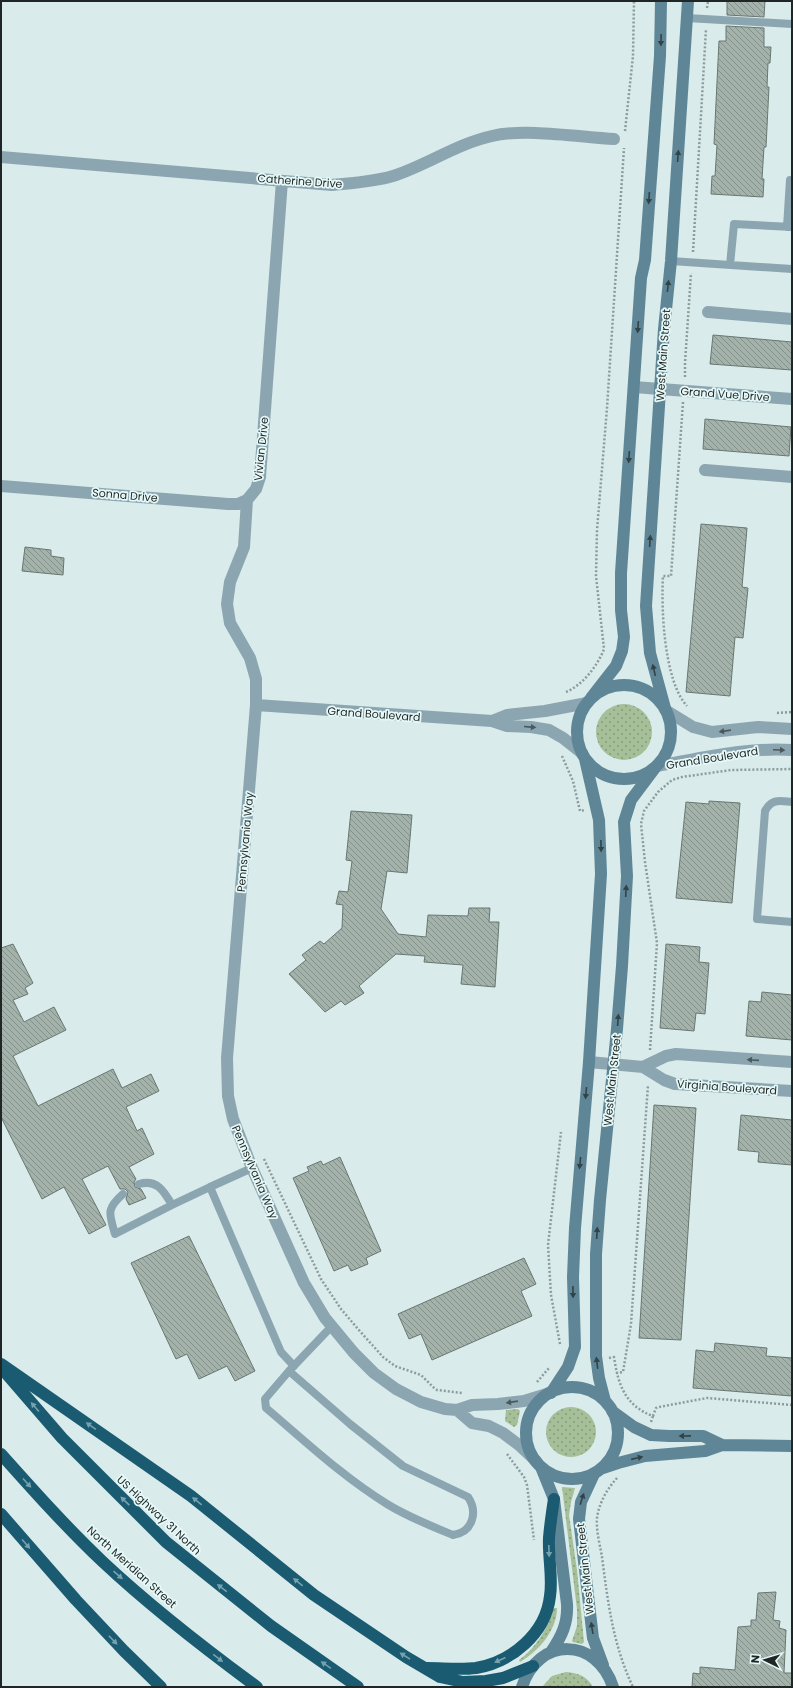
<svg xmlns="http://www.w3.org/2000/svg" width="793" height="1688" viewBox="0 0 793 1688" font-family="Poppins,sans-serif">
	<defs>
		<pattern id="grass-dots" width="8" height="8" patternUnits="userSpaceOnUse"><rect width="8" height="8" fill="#a5bf98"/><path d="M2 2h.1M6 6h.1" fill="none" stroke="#869b7c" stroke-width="1.8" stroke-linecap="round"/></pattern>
		<pattern id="building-back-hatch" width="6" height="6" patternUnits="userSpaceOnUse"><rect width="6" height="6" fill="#a3b2ab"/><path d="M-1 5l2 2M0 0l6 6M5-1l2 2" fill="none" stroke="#84918b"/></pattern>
	</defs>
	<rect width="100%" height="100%" fill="#d9ebeb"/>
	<path fill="url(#grass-dots)" d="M596 732a28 28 0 1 1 56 0a28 28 0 1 1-56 0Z
		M546 1432a25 25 0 1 1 50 0a25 25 0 1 1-50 0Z
		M518,1409L520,1411L517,1425L514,1427L505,1421L506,1410Z
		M562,1487L575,1488L571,1502L569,1515L577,1570L584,1642L582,1644L573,1642L572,1641L577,1626V1609Z
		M554,1608H557C557,1630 539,1651 520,1662L519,1660C536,1648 548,1628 554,1608Z
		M566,1672C578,1673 587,1676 593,1687H542L552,1676Z"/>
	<path fill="url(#building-back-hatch)" stroke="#697770" d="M727,1H765L764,17L727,15Z
		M726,26L764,28V47H771L770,63H768L767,87H769L766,147H764L762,179H764L763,197L711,194L712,176H715L717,145L714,144L719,41H726Z
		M713,335L792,342V370L710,364Z
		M705,419L791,427L789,456L703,449Z
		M701,524L747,528L742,587L748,588L743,638L735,637L730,696L686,692Z
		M25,547L51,550V556L64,558L63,575L22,571Z
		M709,801L740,803L732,903L676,898L686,802L709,804Z
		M351,811L412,815L407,873L387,871L381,909L398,934L426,937L428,915L468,916L469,908H490L489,922H499L495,987L461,984L463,965L424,962L425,956L396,954L359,986L364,993L345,1005L341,1001L325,1012L289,974L306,960L302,955L320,941L324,944L342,928L343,905L336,904L339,891L348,892L352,861L346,860Z
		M13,944L33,983L25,988L28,994L13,1000L24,1022L54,1007L66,1030L13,1056L38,1106L113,1069L122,1088L151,1074L159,1091L126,1107L137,1131L142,1128L154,1154L129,1167L136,1179L134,1182L135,1187L141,1189L146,1198L129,1205L126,1199L128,1192L125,1189H120L108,1166L82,1179L106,1225L89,1234L64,1187L42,1199L1,1117V948Z
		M666,944L700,947L699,962L709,963L705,1014L696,1013L694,1031L660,1028Z
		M762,992L792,995V1040L746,1036L749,1001L761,1002Z
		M654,1105L696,1108L681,1340L639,1338Z
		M741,1115L792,1120V1165L758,1162L759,1152L738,1150Z
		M340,1157L381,1251L366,1258L368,1264L351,1271L348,1265L334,1271L293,1178L309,1171L307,1167L321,1161L323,1165Z
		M189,1236L255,1371L235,1381L227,1366L199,1379L187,1354L176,1359L131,1263Z
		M524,1258L536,1284L521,1291L532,1316L432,1360L421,1334L409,1339L398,1314Z
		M715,1343L767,1348L766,1356L792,1358V1396L693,1388L696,1350L714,1352Z
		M776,1592L773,1620L780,1621L779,1628L786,1630L784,1673H792V1687H692L693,1673L700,1674V1667L735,1670L738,1627L751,1626V1620H756L758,1593Z"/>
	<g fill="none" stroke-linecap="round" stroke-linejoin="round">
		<path stroke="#8d9b9b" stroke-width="2.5" stroke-dasharray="2 2" stroke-linecap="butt" d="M707,8L708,1
			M625,131L633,56L634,1
			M693,252L706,29
			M685,377V363L691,273
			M683,402L671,576H663C661,609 664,681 687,706
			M566,692C583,685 598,665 604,649L596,576L597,530L607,408L624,148
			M777,713L792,712
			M562,756L573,781L580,811L585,810
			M650,1050L657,943L645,862L641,824L644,811L658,792L672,780L682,777L731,770L792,769
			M264,1159L321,1279L341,1309L358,1329L383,1357L395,1366L421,1375L433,1387L437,1390L462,1393
			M560,1344L551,1295L548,1245L561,1132
			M609,1358L614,1357C618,1384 625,1406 653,1416L656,1408L659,1407L707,1398L792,1405
			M616,1373L623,1372L631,1324L648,1085
			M537,1382L549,1368
			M651,1422L653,1416
			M507,1454L524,1477L527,1485L534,1540
			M617,1478C607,1489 599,1503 597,1518C596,1531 600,1545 602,1557C608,1603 613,1645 633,1687"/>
		<path stroke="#8ca6b1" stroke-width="8" d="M687,18L792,24
			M787,227L790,180
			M671,261L792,269
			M730,265L734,224L792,227
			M792,802C780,801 772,798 765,811L757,919L792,922
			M252,1168L210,1187L281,1352L294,1366
			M139,1184C157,1179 164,1191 172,1205L210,1187
			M123,1194C106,1209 109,1213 115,1234L172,1205
			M289,1371L350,1424L403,1466L468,1497C478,1512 473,1532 453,1535C431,1526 408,1517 387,1504C343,1477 305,1441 266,1408L265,1399L289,1371L331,1327"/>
		<path stroke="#8ca6b1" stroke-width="12" d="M1,157L332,185C352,183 373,182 393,176C427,165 456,144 492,136C525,128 579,137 614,139
			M282,181L260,477L256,489L247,500L244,547L230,582L227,604L230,623L250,658L256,679V705L227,1058L228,1096L233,1119L252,1168L304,1283L325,1318L354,1353L374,1373L396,1389L421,1402L445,1409L457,1410L472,1405L498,1404L524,1401L550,1393
			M708,312L792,319
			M634,387L792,399
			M705,470L792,477
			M1,486L228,504H238L247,500
			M256,705L492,721L507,726L531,727L549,730L563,738L582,753
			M667,711L693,727L712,732L758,727L792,729
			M492,721L507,715L545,711L587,703
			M657,766C702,758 746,747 792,750
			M589,1062L643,1067L664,1080L675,1084L792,1091
			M643,1067L666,1056L676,1054L792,1062
			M457,1410L472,1423L489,1426L503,1433L519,1445L536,1461"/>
		<path stroke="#5f8696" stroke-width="12" d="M577 732a47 47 0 1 1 94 0a47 47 0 1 1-94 0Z
			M591,698L616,666L622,651L624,637L621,610V573L641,278L645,260L660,56L661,1
			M665,708L650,653L646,606L664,329L671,261L688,1
			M526 1433a46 46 0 1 1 92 0a46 46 0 1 1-92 0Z
			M551,1393L568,1367L575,1347L573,1277L575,1228L589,1062L601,874L599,820L585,759
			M605,1401L599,1378L596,1356V1254L600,1200L617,1029L622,966L627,876L624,822L631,800L655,768
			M612,1411L634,1427L651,1435L669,1436H703L722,1445
			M541,1467L554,1499L567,1604C568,1623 562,1636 551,1652
			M603,1468L618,1463L645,1456L705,1451L722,1445L792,1446
			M594,1474L581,1502L579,1519L593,1638L603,1665
			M522,1687C538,1636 597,1637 613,1687"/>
		<path stroke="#1a5b71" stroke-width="12" d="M1,1364L191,1496L314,1595L406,1657L440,1677L463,1682L486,1681L503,1678L533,1666
			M5,1372L62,1438L166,1542L271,1626L358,1687
			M1,1454C34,1491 67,1528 103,1562C151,1607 204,1648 257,1687
			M1,1514L76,1600L124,1651L161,1687
			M427,1668C443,1668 460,1670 476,1668C511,1662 546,1634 550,1596C553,1577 548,1558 549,1538C550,1525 552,1512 554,1499"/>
	</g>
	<defs><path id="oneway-solid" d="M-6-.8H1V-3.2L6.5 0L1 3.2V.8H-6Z"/></defs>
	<g fill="#324347">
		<use href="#oneway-solid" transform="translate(661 40) rotate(91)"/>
		<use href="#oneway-solid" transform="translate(678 156) rotate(-86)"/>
		<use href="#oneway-solid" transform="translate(649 198) rotate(94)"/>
		<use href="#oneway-solid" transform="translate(668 286) rotate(-84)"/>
		<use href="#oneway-solid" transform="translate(638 327) rotate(94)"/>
		<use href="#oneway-solid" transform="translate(629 457) rotate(94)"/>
		<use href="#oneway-solid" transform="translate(650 541) rotate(-86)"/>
		<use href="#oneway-solid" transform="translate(654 670) rotate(-103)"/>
		<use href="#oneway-solid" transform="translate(601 846) rotate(89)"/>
		<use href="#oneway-solid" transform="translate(626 891) rotate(-87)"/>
		<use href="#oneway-solid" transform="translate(618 1020) rotate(-86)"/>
		<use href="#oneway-solid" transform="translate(586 1093) rotate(95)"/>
		<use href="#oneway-solid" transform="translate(580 1163) rotate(96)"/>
		<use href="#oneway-solid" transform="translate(597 1233) rotate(-87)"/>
		<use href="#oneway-solid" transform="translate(573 1292) rotate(89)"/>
		<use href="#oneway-solid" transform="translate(597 1363) rotate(-97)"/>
		<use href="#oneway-solid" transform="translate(685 1436) rotate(179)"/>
		<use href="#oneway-solid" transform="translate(637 1458) rotate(-13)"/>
		<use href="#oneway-solid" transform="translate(582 1499) rotate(-72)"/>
		<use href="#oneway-solid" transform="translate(592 1628) rotate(-99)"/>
	</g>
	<g fill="#4b595d">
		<use href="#oneway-solid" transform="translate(530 727) rotate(5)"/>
		<use href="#oneway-solid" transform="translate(725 731) rotate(172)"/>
		<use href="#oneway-solid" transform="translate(779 750) rotate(2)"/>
		<use href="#oneway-solid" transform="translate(753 1060) rotate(-176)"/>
		<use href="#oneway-solid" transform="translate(512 1402) rotate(172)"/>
	</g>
	<g fill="#76a2ae">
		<use href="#oneway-solid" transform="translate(35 1407) rotate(-131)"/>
		<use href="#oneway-solid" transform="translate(91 1426) rotate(-145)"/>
		<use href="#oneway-solid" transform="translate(27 1483) rotate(48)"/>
		<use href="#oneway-solid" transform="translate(125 1501) rotate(-136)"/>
		<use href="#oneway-solid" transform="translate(197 1501) rotate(-141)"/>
		<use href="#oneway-solid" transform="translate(26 1544) rotate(49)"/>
		<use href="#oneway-solid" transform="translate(549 1551) rotate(88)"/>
		<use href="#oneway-solid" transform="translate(118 1575) rotate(41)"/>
		<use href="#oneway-solid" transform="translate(298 1582) rotate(-141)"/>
		<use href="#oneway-solid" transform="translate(222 1588) rotate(-142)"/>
		<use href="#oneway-solid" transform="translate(113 1640) rotate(46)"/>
		<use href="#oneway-solid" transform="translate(405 1656) rotate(-148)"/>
		<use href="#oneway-solid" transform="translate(218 1658) rotate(37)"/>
		<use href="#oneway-solid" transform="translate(500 1660) rotate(155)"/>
		<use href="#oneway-solid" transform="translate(326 1665) rotate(-146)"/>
	</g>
	<g text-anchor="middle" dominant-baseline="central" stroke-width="3.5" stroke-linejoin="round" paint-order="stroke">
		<g font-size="11" fill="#1f2625" stroke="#e6f9f8">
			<text transform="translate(300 181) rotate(4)">Catherine Drive</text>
			<text transform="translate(663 355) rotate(-86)">West Main Street</text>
			<text transform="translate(725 394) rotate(4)">Grand Vue Drive</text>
			<text transform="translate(261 449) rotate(-84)">Vivian Drive</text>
			<text transform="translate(125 495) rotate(5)">Sonna Drive</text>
			<text transform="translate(374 714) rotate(4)">Grand Boulevard</text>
			<text transform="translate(712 758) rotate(-9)">Grand Boulevard</text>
			<text transform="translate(245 842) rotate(-85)">Pennsylvania Way</text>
			<text transform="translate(612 1080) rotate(-84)">West Main Street</text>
			<text transform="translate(727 1087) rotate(4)">Virginia Boulevard</text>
			<text transform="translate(255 1172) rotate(67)">Pennsylvania Way</text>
			<text transform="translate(159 1515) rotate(43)">US Highway 31 North</text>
			<text transform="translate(132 1567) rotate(42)">North Meridian Street</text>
			<text transform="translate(585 1569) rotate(-96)">West Main Street</text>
		</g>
	</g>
	<rect width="793" height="1688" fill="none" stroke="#1f2625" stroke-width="4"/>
	<g transform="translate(765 1660) rotate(275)" stroke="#e6f9f8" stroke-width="3" paint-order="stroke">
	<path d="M0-3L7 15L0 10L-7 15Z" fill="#1f2625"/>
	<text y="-6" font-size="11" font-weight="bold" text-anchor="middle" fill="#1f2625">N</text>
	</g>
</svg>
